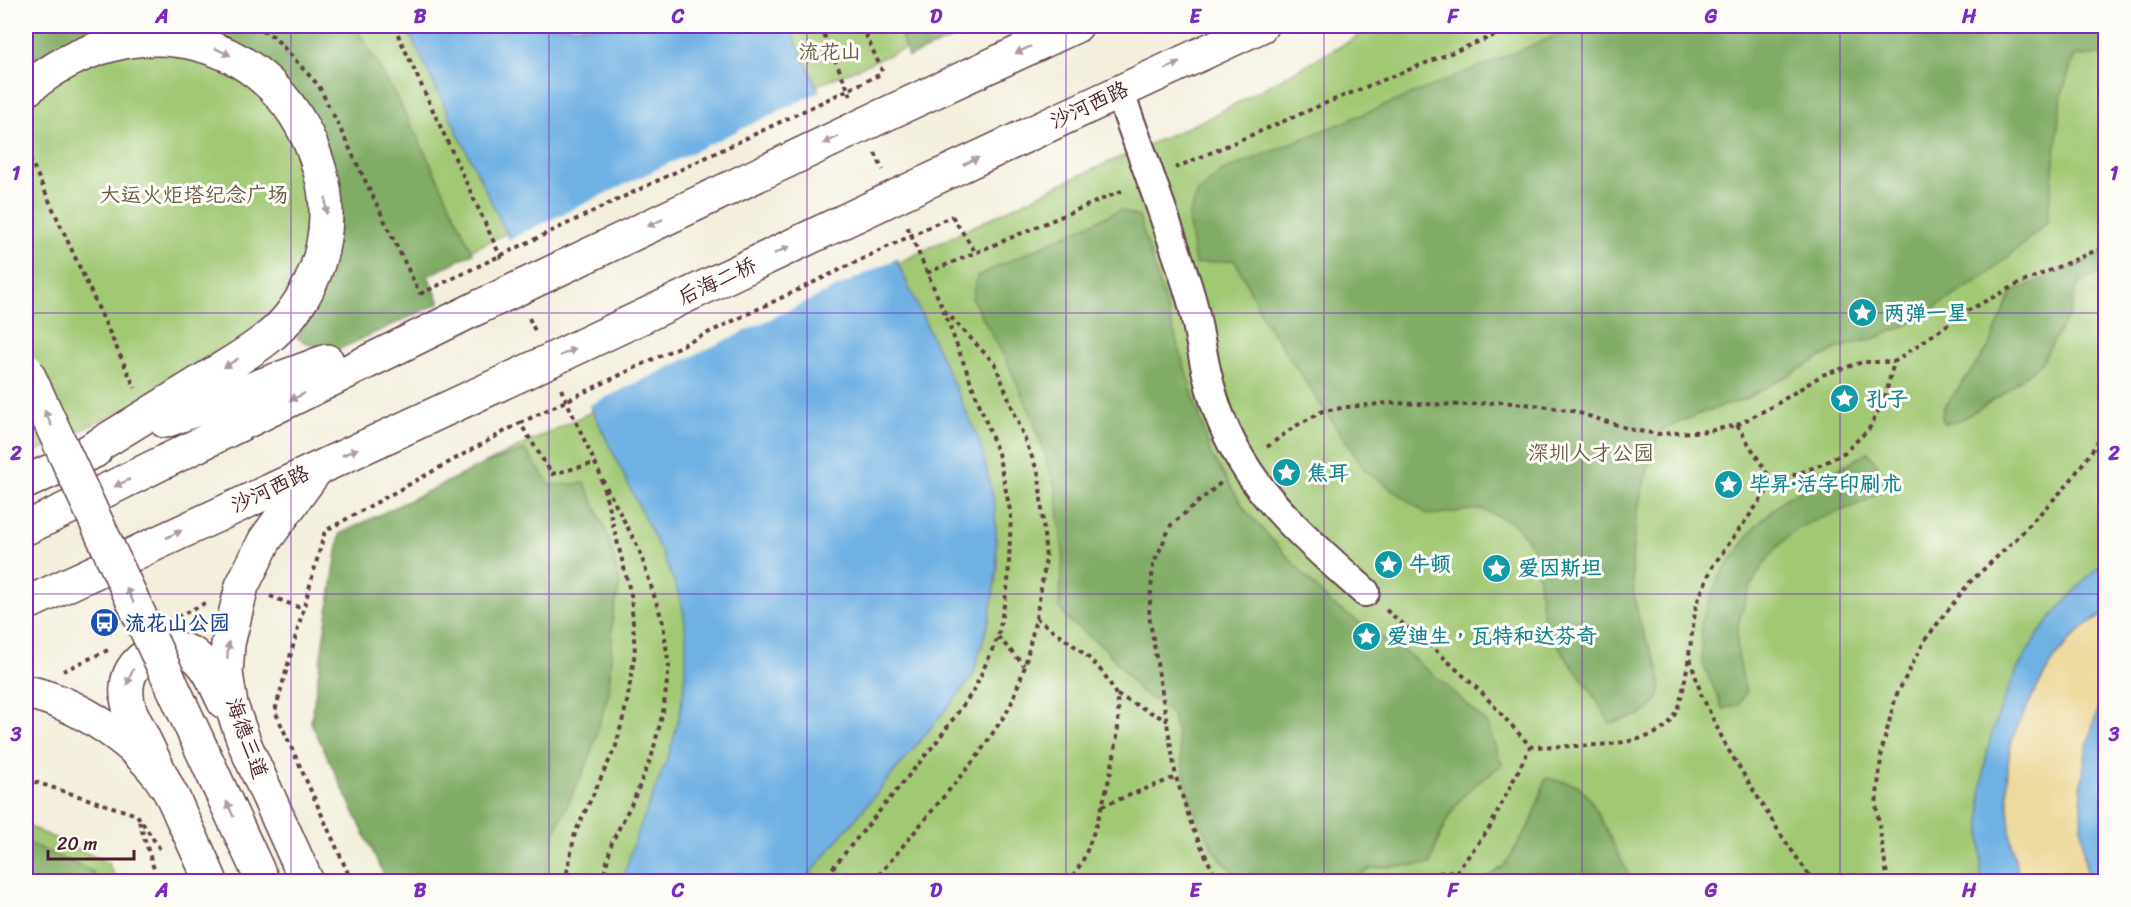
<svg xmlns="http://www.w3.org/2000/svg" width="2131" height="907" viewBox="0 0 2131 907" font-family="Sriracha,'LXGW WenKai TC',sans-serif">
	<rect width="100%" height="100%" fill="#fdfcf7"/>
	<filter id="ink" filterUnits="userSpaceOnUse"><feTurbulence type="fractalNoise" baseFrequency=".0167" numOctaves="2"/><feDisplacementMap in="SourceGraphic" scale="12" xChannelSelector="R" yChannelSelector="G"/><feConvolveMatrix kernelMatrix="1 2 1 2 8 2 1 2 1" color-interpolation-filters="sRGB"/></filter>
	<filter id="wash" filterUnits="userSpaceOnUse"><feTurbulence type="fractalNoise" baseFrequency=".008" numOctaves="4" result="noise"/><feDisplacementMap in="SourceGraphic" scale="24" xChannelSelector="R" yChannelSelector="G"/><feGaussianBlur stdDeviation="1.35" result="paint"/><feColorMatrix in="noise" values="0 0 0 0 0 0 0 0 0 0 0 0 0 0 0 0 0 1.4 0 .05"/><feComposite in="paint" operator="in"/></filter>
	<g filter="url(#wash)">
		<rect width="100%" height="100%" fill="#f3efdc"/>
		<path fill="#a1c873" stroke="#76744f" stroke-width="1.5" d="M26,26H409L411,36L507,233L340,314L153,396L26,456Z
			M789,26H957L816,86Z
			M1377,26H2105V881H387L311,722L340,534L1065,182L1215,115Z
			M26,825L108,863L117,881L26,882Z"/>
		<path fill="#80ac65" stroke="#656648" stroke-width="1.5" d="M26,26H152C107,28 62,39 26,67Z
			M155,26H354C400,97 437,176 473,253L428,276L440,303L329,354L297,338L312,316L325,292L334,267L308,114Z
			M898,26H983L908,57Z
			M1580,26H2105V58L2099,54L2074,57L2062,94L2047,223L1987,275L1909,324L1876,338L1838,348L1745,399L1699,414L1661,430C1638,493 1621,560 1641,626C1647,648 1664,667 1660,691C1657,714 1629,719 1610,723L1587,685L1565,657L1543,618L1536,552L1515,524L1481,509L1428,515L1365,470L1264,320L1235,260L1195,264L1188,217L1198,192L1223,171Z
			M1120,210L1139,217L1211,454L1246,511L1331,604L1408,654L1453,691L1487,724L1502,765C1490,774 1474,783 1464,795C1447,815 1438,839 1430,864L1371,868L1348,881H1240L1214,850L1190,802L1173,715L1139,690L1105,648L1068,620L1059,607L1063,554L1056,489L1031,414L1005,358L972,299L977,276Z
			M2105,253V273H2096L2077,286L2070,313L2041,363L2002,395L1960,420L1945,424L1942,418L1943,409L1988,348L2012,292Z
			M525,450L550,485L585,483L607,533L620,584L613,614L609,692L589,759L555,832L545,881H387L311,722L340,534L486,463Z
			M1868,452L1884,475C1883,479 1883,486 1881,489C1871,506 1814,516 1795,531C1763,556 1742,594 1737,634C1735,647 1743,678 1746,693L1738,705L1723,709L1702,662L1701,622L1720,575L1755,527L1783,500Z
			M1546,778L1578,785L1592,802L1632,881H1483L1505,865L1532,821Z
			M26,842L93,872L97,881H26Z"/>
		<path fill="#eeda9e" stroke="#9c7c64" stroke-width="1.5" d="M2105,614V694L2089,742L2081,785L2084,856L2088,881L2022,882C2008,852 2003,772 2012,740C2015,729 2022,718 2027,707C2046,668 2065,635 2105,614Z"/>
		<path fill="#70b1e4" stroke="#5d6888" stroke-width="1.5" d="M409,26H789L980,442L995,506L997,569L989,620L972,678L804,881H623C633,837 653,798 668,756C683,715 691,653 683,610C680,592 670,574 664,558L411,36Z
			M2105,560V614C2066,634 2046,669 2027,707C2022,718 2015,729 2012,740C2003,772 2008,852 2022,881H1981C1982,849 1979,817 1982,785C1986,737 2010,675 2038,635C2057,608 2082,584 2105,560Z
			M2105,694V881H2088C2077,820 2077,751 2105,694Z"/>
		<path fill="#f3efdc" d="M821,91L898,258L588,406L508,240Z"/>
	</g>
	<g filter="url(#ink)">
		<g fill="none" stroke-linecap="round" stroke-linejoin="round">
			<defs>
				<path id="minor" d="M1119,91C1144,160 1170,228 1191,298C1198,323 1201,349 1207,374C1214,405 1226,436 1243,463C1271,510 1324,555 1365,592"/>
				<path id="major" d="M26,90C131,0 281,31 320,171C334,219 323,273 292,313C277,334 255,348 233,362L76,459
					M884,115L1076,26
					M918,186L1261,26
					M165,421L327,361
					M26,482L95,451
					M26,528L115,486L481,306
					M26,604L515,377
					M26,692C77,702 141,744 168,789C174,798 178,809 182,818C192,839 202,860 211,882
					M168,789L130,711C126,698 125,686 130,674C140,651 172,641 194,655C209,666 216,686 224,702
					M307,882L246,747L231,705L226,673L228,644L242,586L265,540L316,470"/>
			</defs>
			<use href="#minor" stroke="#633e46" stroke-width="32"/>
			<use href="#major" stroke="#633e46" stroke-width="36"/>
			<path stroke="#633e46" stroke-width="4" stroke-dasharray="4.5 4.5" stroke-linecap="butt" d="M254,26L274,37L319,86L329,107
				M270,26L273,36
				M394,26L503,262
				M820,26L851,96
				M862,26L883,73
				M823,32L841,26
				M333,114L420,294
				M26,150L135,388
				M875,153L883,170
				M1175,168L1326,103L1518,26
				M952,216L976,253
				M927,273L1124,190
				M529,318L536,333
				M561,389L600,474L631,595L635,652L627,702L616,746L575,833L565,882
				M1737,425L1773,483
				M1267,447L1294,427L1323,411L1348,407L1390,403L1463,405L1502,402L1535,405L1573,411L1633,430L1658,434L1709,431L1737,425L1775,405L1822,375L1863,362H1894
				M602,479L639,549L663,623L669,667L663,712L652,755L634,799L612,842L602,882
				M270,596L303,609
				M1386,610L1440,654L1483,694L1531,747C1563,745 1654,751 1672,719C1683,701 1685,678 1689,657
				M177,617L205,603
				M1036,618C1065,640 1100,659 1115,693C1129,724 1097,831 1082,862C1078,869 1073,875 1069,882
				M998,637L1024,665
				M63,671L108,650
				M1117,695L1168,721
				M26,739L31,723
				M26,779L137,815L160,849
				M1102,806L1176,777
				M139,821L158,882
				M352,882L275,711L325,531L520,423L552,474L596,463
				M821,882L938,740L974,690L998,637L1008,584L1011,515L998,453L943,309L906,224
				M873,882L979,754L1010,707L1025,666L1036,618L1046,559L1039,475L995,364L946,312
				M1218,882L1193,829L1176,777L1149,615L1153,565L1171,525L1223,481
				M1404,882L1419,876L1458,870
				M1455,882L1458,870L1490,827L1530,747
				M1814,882L1783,838L1726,746L1701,694L1689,655L1696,605L1712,567L1773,483L1823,464L1845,452L1869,429L1885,397L1894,362L1967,311L2014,286L2106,246
				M1888,882L1876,805L1882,749L1896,696L1925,640L1969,583L2016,539L2068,484L2106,431"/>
			<use href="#minor" stroke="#fff" stroke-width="28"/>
			<use href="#major" stroke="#fff" stroke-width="33"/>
			<defs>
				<path id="major-bridge" d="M481,306L884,115
					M26,370L263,882
					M515,377L918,186"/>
			</defs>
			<use href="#major-bridge" stroke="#633e46" stroke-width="36" stroke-linecap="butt"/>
			<path stroke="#633e46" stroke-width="4" stroke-dasharray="4.5 4.5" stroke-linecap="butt" d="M420,294L883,73
				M520,423L952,216"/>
			<use href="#major-bridge" stroke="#fff" stroke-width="33"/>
		</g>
		<defs><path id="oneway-solid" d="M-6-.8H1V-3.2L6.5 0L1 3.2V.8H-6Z" transform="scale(1.5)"/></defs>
		<g fill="#ae9aa0">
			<use href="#oneway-solid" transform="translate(1023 50) rotate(155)"/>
			<use href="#oneway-solid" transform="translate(223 52) rotate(25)"/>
			<use href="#oneway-solid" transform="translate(1172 66) rotate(-25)"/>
			<use href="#oneway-solid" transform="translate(831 140) rotate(155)"/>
			<use href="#oneway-solid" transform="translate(971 161) rotate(-25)"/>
			<use href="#oneway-solid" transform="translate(326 206) rotate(87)"/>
			<use href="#oneway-solid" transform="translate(655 223) rotate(155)"/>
			<use href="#oneway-solid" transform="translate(782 250) rotate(-25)"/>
			<use href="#oneway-solid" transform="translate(568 352) rotate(-25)"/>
			<use href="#oneway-solid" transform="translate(231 363) rotate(148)"/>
			<use href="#oneway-solid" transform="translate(297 397) rotate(154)"/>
			<use href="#oneway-solid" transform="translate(48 418) rotate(-115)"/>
			<use href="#oneway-solid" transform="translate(350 452) rotate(-24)"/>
			<use href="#oneway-solid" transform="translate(122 483) rotate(154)"/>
			<use href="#oneway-solid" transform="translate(174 534) rotate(-25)"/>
			<use href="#oneway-solid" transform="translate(130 595) rotate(-115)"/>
			<use href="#oneway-solid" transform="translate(228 650) rotate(-85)"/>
			<use href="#oneway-solid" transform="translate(130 677) rotate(111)"/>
			<use href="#oneway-solid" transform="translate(230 809) rotate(-115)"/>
		</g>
	</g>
	<path fill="none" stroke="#7b2cbf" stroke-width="1.5" stroke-opacity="0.55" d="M291,26V882M549,26V882M807,26V882M1066,26V882M1324,26V882M1582,26V882M1840,26V882M26,313H2106M26,594H2106"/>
	<defs>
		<symbol id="sight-disc" viewBox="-11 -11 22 22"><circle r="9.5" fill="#0f9aa8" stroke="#fdfcf7"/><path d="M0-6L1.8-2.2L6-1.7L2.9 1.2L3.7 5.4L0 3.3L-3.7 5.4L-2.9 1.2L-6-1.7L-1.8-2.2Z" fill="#fff"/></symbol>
		<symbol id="bus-disc" viewBox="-11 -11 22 22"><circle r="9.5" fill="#1a4fb4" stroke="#fdfcf7"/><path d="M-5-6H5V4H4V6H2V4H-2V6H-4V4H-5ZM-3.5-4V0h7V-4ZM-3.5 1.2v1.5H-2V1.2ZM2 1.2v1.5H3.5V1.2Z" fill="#fff"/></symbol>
	</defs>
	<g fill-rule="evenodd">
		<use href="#sight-disc" x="1846" y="296" width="33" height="33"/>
		<use href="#sight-disc" x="1828" y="382" width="33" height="33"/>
		<use href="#sight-disc" x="1270" y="456" width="33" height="33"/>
		<use href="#sight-disc" x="1712" y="468" width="33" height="33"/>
		<use href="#sight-disc" x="1372" y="548" width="33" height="33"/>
		<use href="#sight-disc" x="1480" y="552" width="33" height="33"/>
		<use href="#bus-disc" x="88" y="606" width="33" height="33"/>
		<use href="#sight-disc" x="1350" y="620" width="33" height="33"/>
	</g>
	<g text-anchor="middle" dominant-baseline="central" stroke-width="6" stroke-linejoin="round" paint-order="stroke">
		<g font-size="21" fill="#685a44" stroke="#fdfcf7">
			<text x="830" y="52">流花山</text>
			<text x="194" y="195">大运火炬塔纪念广场</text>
			<text x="1591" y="453">深圳人才公园</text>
		</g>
		<g font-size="21" fill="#4a1f2b" stroke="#fdfcf7">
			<text transform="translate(1089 105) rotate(-25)">沙河西路</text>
			<text transform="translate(717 281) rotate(-25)">后海二桥</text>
			<text transform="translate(270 489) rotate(-25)">沙河西路</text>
			<text transform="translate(247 738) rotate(70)">海德三道</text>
		</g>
		<g font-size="21" font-weight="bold" fill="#0d838f" stroke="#fdfcf7" text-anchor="start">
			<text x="1884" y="313">两弹一星</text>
			<text x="1866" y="399">孔子</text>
			<text x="1307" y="473">焦耳</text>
			<text x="1749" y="484">毕昇·活字印刷术</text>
			<text x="1409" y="564">牛顿</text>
			<text x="1518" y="568">爱因斯坦</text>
			<text x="1387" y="636">爱迪生，瓦特和达芬奇</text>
		</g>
		<g font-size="21" font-weight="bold" fill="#164399" stroke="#fdfcf7" text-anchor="start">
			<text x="125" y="623">流花山公园</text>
		</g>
	</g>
	<rect width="2131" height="907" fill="none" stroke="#fdfcf7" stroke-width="66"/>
	<path d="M48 850v9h86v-9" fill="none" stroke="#4a1f2b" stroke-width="3"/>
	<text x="57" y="850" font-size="18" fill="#4a1f2b" stroke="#fdfcf7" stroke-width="4.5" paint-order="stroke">20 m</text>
	<rect x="33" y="33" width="2065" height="841" fill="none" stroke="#7b2cbf" stroke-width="2"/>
	<g font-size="20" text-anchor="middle" font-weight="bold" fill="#7b2cbf">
		<text x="162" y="23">A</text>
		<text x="420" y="23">B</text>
		<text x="678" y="23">C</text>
		<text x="936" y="23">D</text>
		<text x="1195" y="23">E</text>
		<text x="1453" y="23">F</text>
		<text x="1711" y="23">G</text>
		<text x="1969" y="23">H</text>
		<text x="16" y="180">1</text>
		<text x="2114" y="180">1</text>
		<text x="16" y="460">2</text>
		<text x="2114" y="460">2</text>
		<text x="16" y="741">3</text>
		<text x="2114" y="741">3</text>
		<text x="162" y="897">A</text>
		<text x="420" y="897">B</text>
		<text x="678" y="897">C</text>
		<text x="936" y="897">D</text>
		<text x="1195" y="897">E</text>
		<text x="1453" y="897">F</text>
		<text x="1711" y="897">G</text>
		<text x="1969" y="897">H</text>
	</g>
</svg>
